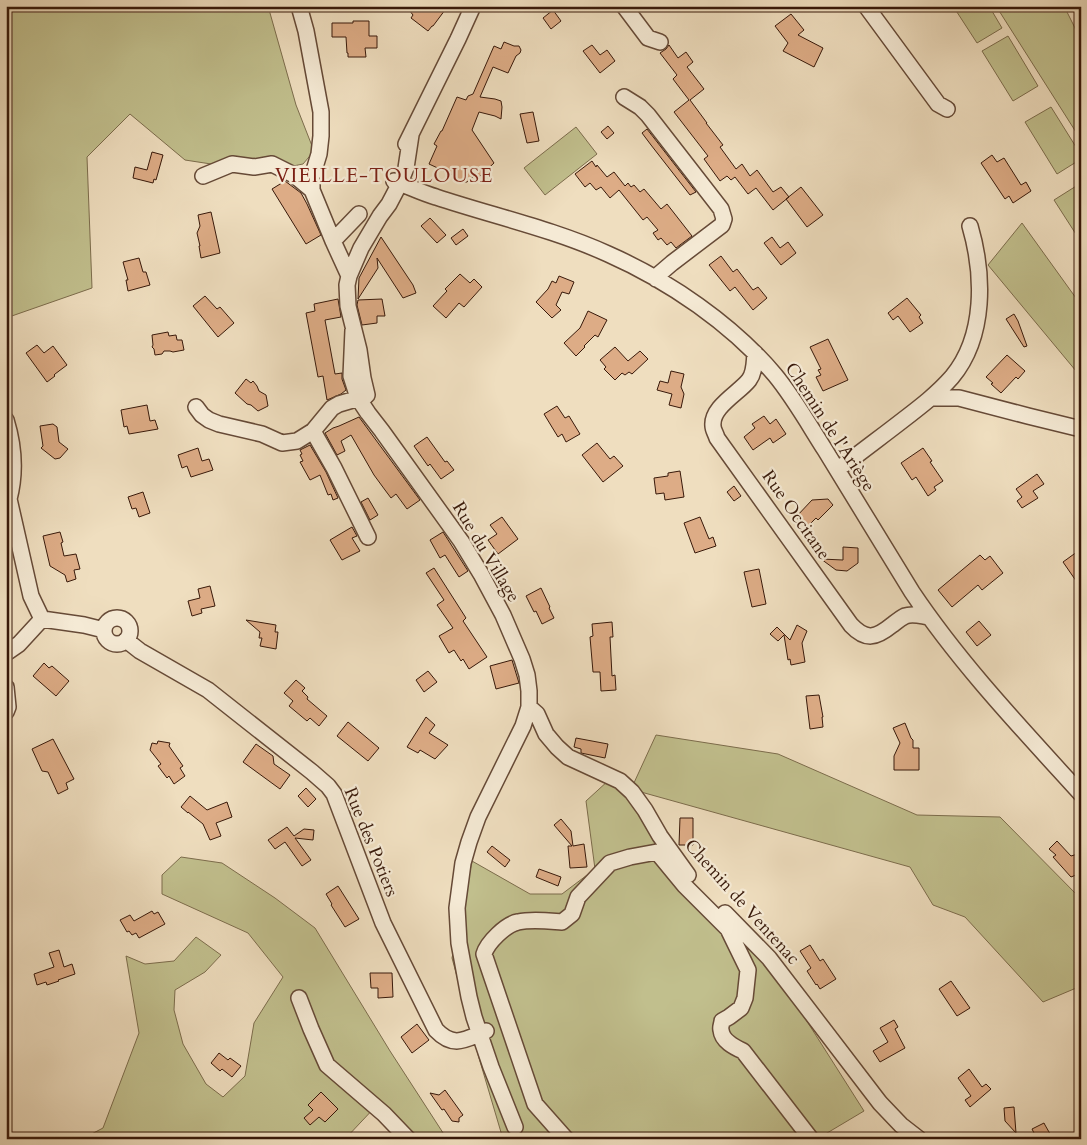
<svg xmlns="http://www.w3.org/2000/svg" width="1087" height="1145" viewBox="0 0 1087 1145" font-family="Cardo,serif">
	<rect width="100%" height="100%" fill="#efdebf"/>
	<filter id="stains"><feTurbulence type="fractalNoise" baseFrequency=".004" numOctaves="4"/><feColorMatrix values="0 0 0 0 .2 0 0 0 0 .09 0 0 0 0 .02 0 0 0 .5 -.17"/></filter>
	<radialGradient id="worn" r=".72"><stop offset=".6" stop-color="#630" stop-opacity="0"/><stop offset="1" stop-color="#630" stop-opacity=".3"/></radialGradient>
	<path fill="#c1bf8d" stroke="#7c6c4c" d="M6,6H268L296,105L314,151L303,164L263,172L185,160L130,114L87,157L92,288L6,318Z
		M953,6H989L1002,28L977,43Z
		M996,6H1064L1081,40V140Z
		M1008,36L1038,86L1013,101L982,51Z
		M1051,107L1081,155V159L1057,174L1025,122Z
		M576,127L597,154L545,195L524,168Z
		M1081,183V242L1054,200Z
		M1022,223L1081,305V377L988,265Z
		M656,735L778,754L917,815L1000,817L1081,899V986L1043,1002L965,917L933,905L910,867L641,792L639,815L716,914L757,952L796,1004L864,1111L817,1139H503L479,1058L452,958L472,861L530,894H562L595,869L586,801L609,780L633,785Z
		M181,857L222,863L275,898L315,928L390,1051L447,1139H411L377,1105L345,1139H82L103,1128L139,1033L126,956L145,964L174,961L196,937L221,955L205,972L175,990L174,1010L183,1044L206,1084L223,1097L245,1076L254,1023L283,977L248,933L162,894V875Z"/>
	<path fill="#ddac86" stroke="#38190a" d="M406,6H440L445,10L433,26H432L428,31L411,18L413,15Z
		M553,10L561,21L551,29L543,18Z
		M791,14L804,30L798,35L823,48L814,67L783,51L788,43L775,26Z
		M353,21H369V36H377V48H365L366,57H348V53H347L346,37H332V23H353Z
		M504,42L514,46H519L521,50L520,53L516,56L508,73L493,67L480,97L495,99L501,101L502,107L501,119L495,116L479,112L472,130L494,163L479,177L476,174L467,182H460L455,176L429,164L437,146L434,144L441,131H442L457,97L466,100L468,96L473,94L494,46L501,49Z
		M592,45L600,55L607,50L615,61L600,73L583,51Z
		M669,45L678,58L686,52L693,62L687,67L704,89L690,100L707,123H706L723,145L720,147L736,169L742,164L750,176L757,170L773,192L781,187L789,197L773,210L756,188L748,194L735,177L731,180L727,176L720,181L704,159L708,156L674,112L689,100L673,79L677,75L660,53L666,49Z
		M533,112L539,141L527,143L520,114Z
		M608,126L614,133L607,139L601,132Z
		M647,129L696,192L690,195L651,145L642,133Z
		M152,152L163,155L156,180L154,179L153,183L133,178L135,167L147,170Z
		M992,155L997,162L1004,158L1021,185L1026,182L1031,191L1013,203L1009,196L1005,199L981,163Z
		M592,161L596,167L597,165L607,177L614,172L625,186L628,183L631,187L634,185L640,192L644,189L661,209L667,204L692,236L676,248L671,242L667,245L661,238L658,240L653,233L658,230L647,217L643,220L619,190L610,198L601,187L596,190L590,183L585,187L575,174Z
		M285,181L301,193L307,204L321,235L306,244L272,189Z
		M801,187L823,215L807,227L786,199Z
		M211,212L220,253L201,258L199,246H200L197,233L200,226L198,215Z
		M430,218L446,235L437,243L421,226Z
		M463,229L468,236L456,245L451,238Z
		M381,237L413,285L416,293L403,298L377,258L378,268L358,299L359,278Z
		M772,237L780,248L788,242L796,253L781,265L764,243Z
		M721,256L733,272L737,269L753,290L758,287L767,298L753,310L735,287L730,291L709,265Z
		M139,258L143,272H146L150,285L128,291L126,280H128L123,262Z
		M460,274L470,283L474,279L482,287L464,307L459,303L446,318L433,306L447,291L445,289Z
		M559,276L574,282L569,294L562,292L556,305L561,310L552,318L536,302L548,289L552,281L556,283Z
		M205,296L217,309L220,307L234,323L218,337L193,306Z
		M907,298L921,315L919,317L923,323L910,332L898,316L893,320L888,313Z
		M338,299L341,317L325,320L335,374L342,373V379L346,390L341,394L327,400L323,376L318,377L306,313L315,311L314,304Z
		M382,299L385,316H377V323L362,325L357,305L358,300Z
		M588,311L607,320L598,337L595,335L584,346L585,347L576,356L564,343L580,328Z
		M1014,314L1018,321L1027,346L1024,347L1006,319Z
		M168,332L169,336L176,335L177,340H182L184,350L173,352L170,351H164L162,354L155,355L154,349L152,347L153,345L152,335Z
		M828,339L848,380L823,391L816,377L821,375L818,370L821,369L810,347Z
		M37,345L44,353L53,346L67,365L55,374L54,375L55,376L47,382L26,353Z
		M615,347L628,361L640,351L648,359L632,374L629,372L625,375L622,373L615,380L604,369L606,367L600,360Z
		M1007,355L1025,371L1018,379L1016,377L1001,393L991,384L993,383L986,377Z
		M671,371L684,374L681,387L684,394L681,408L669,405L672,394L657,390L660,381L668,383Z
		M246,379L251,383L253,381L257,386L259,391L266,395L268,406L258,411L251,405L247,404L235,393Z
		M147,405L150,421L155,420L158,429L129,434L127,426L124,427L121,410Z
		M557,406L565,418L569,416L580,434L566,442L562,434L558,437L544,414Z
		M764,416L770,424L776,419L786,434L773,443L770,438L753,450L744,437L755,428L752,424Z
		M359,417L420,500L407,509L396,494L391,498L385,490L374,475L351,435L341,441L345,451L337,455L325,433L333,428L339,426Z
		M53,424L57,427L59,442L68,449L60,458L55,459L41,448L43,446L40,426Z
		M427,437L445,462L447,461L454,470L441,479L430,464L428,466L414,446Z
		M597,443L610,459L614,456L623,466L603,482L582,455Z
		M310,445L326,472L338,498L333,500L331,494L328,495L320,475L310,480L300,462L303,461L300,455L302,454L300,450Z
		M198,448L202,461L209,459L213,470L191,477L187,466L182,468L178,455Z
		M923,448L932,461L930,462L943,481L934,487L936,490L928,496L916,477L912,480L901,463Z
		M680,471L684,497L665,500L664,493L656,494L654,478L668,476V473Z
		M1037,474L1044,484L1033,491L1038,498L1022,508L1017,501L1022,497L1016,489Z
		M734,486L741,496L734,501L727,492Z
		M143,492L150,513L139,517L136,508L132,509L128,497Z
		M368,498L378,515L370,520L361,502Z
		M828,499L833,505L818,520L816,518L806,528L796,517L812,500Z
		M502,517L518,539L498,554L488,540L497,534L490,525Z
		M700,517L709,539L713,537L716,546L695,553L684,523Z
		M352,527L357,536L352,538L360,551L342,560L330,540Z
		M60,532L63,542L61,543L64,556L76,554L80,569L74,570L76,579L67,582L65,575L50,566L43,536Z
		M443,532L468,571L459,577L445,555L440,558L430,540Z
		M843,547L858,548V563L847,571L836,570L821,559L843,560Z
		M1081,549V588L1063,562Z
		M980,555L985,560L990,556L1003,573L982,590L978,585L952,607L938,590Z
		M434,568L466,618L463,621L487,657L469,669L463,659L461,661L454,650L449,653L439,636L453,628L437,605L444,600L426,573Z
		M759,569L766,604L752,607L744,572Z
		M210,586L215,606L201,609L202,613L192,616L188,601L200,598L198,589Z
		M541,588L550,607L549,608L554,618L542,624L536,611L534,612L526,596Z
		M246,620L276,625L275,632H278L276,649L260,646L262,638H259L260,632Z
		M979,621L991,635L977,646L966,632Z
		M612,622L613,637H610L612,676L615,675L616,690L601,691L600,672H593L590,637L593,636L592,624Z
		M797,625L807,631L802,643L805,662L791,665L790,659L788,660L784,635L778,641L770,634L777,627L790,640Z
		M512,660L519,683L496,689L490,666Z
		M44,663L49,668L52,666L69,681L56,696L33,676Z
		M428,671L437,682L424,692L416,680Z
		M296,680L305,688L302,691L308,697L307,699L327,716L319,726L310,718L307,721L289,706L293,701L284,693Z
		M819,695L823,717H822L823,727L810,729L806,696Z
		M426,717L435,725L429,733L448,745L435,759L420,750L418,753L407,747Z
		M348,722L379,748L368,761L337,736Z
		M905,723L911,738L913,740V748H919V770H894V756L900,743L893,728Z
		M576,738L608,744L605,758L581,753V749L574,747Z
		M53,739L74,779L66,783L68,789L58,794L48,772L42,771L32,749Z
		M158,741L170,743L169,746L183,766L180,768L185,776L174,784L169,776L167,778L158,766L161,764L150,750L152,743L157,744Z
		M256,744L273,756L274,764L290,775L280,789L243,762Z
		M306,788L316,799L308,807L298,796Z
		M190,796L207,810L227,802L232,817L216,823L221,836L210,840L203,824L188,812V813L181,807Z
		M680,818H693V845H679Z
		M561,819L571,831L573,846L584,844L587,867L570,868L568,846H572L554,825Z
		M287,827L294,836L304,829L314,830L313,840L295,838L311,860L302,866L285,842L275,849L268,840Z
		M1057,841L1071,856L1081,853V873L1071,877L1053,857L1056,855L1049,849Z
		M492,846L510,860L505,867L487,852Z
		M539,869L561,877L558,886L536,877Z
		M338,886L359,919L345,927L331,905L332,904L326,894Z
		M152,911L154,914L158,912L165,924L139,938L136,933L132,935L129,931L127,932L120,920L130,915L134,921Z
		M810,945L820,961L823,959L836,979L820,989L817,984L816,985L807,971L811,968L800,951Z
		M59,950L64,967L72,964L75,974L58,980L59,981L47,985L46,982L37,985L34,974L54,967L49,953Z
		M370,973H392L393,997L378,998V988H371Z
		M951,981L970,1008L957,1016L939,989Z
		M894,1020L898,1027L895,1029L905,1048L880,1062L873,1051L888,1042L880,1028Z
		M417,1024L429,1040L412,1053L401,1037Z
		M219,1053L228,1060L230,1058L241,1066L232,1077L222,1069L220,1071L211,1063Z
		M969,1069L982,1087L986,1084L991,1089L970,1107L965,1100L971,1096L958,1078Z
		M445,1090L463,1115L459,1118V1122L452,1121L444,1109L442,1110L430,1093L439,1095Z
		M321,1092L338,1109L325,1122L319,1117L310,1125L304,1118L313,1110L308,1105Z
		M1014,1107L1016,1133L1005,1121L1004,1108Z
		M1044,1123L1045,1125L1053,1139H1037L1032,1129Z"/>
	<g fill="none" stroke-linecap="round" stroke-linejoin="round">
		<defs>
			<path id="minor" d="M299,6L306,31L321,112V136L319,154L312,177V190L333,241L349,276
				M624,6L648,38L660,42
				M866,6L938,104L947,109
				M624,97L640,107L648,115L721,209L724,219L722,225L672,263L658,275L656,279
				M406,144L458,39L473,6
				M203,176L232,164L254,167L272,164L294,175L312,190
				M394,181C408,186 422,193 436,197C493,216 553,229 608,254C669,281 732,324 775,375C794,398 809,425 825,450C854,497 883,545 912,592C961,665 1022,729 1081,794
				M333,241L359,214
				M353,330L351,376L358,398L368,413L382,431L461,541L481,574L503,615L522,659L527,675L529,691V707L523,726L478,817L469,842L463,863L457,908L459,943L469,997L474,1017L491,1067L515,1127
				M755,353C754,362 755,372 749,380C739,393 711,407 713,426C713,430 716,434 717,438L851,625C866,641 876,638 892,625C896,622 901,618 905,616C913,613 921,616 929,617
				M367,395L363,378L359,350L348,306L347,285L349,276L361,248L380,216L389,204L400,183L406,168L411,135
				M931,398H959L1028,416L1081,429
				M196,407L202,415L209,420L219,424L262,434L282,443L297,441L313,431L332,408L339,404L366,396
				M6,420C14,446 16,472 9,499
				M313,431L334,468L368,537
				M837,469L848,462C866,448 885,434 903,420C920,407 937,394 952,377C986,336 984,274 970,226
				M6,499H9L31,596L42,619
				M104 631a13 13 0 1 1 26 0a13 13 0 1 1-26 0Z
				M42,619L84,625L104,630
				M126,640L140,651L208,690L312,772L328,786L334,794L383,923L436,1030C454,1049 466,1039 486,1031
				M6,653L19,644L42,619
				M6,687L8,707L6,712
				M529,707L537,714L546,734L557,747L568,757L620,781L632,792L645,810L660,836L688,875
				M725,913L769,958L880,1103L901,1125L919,1139
				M299,998L311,1029L327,1065L384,1114L408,1139
				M566,1139L535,1104L484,954C487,943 506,924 518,922C532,919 548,921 562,922L572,914L578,897L610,863L630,857L657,852L685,886L728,929L748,970L745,998L741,1008L729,1017L722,1021C722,1024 720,1027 721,1030C722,1041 734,1047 743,1051L811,1139"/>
		</defs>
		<use href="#minor" stroke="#664a37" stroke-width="18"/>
		<use href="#minor" stroke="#f5ead5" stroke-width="15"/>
	</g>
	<g text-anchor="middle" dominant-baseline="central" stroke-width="4.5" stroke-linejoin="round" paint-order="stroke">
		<g font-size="18" fill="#38190a" stroke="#f5ead5">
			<text transform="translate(830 427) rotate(57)">Chemin de l'Ariège</text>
			<text transform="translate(796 515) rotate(55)">Rue Occitane</text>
			<text transform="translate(486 552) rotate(59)">Rue du Village</text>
			<text transform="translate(371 842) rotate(68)">Rue des Potiers</text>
			<text transform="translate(742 902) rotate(48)">Chemin de Ventenac</text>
		</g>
		<g font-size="20" letter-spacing="1" fill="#7a1f14" stroke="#f5ead5">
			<text x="384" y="175">VIEILLE-TOULOUSE</text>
		</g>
	</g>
	<rect width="1087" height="1145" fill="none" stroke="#efdebf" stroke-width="25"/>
	<rect x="8" y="8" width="1072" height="1130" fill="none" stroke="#38190a" stroke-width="2.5"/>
	<rect x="12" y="12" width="1062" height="1120" fill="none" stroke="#38190a"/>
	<rect width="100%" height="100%" filter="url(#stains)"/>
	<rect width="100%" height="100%" fill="url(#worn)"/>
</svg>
